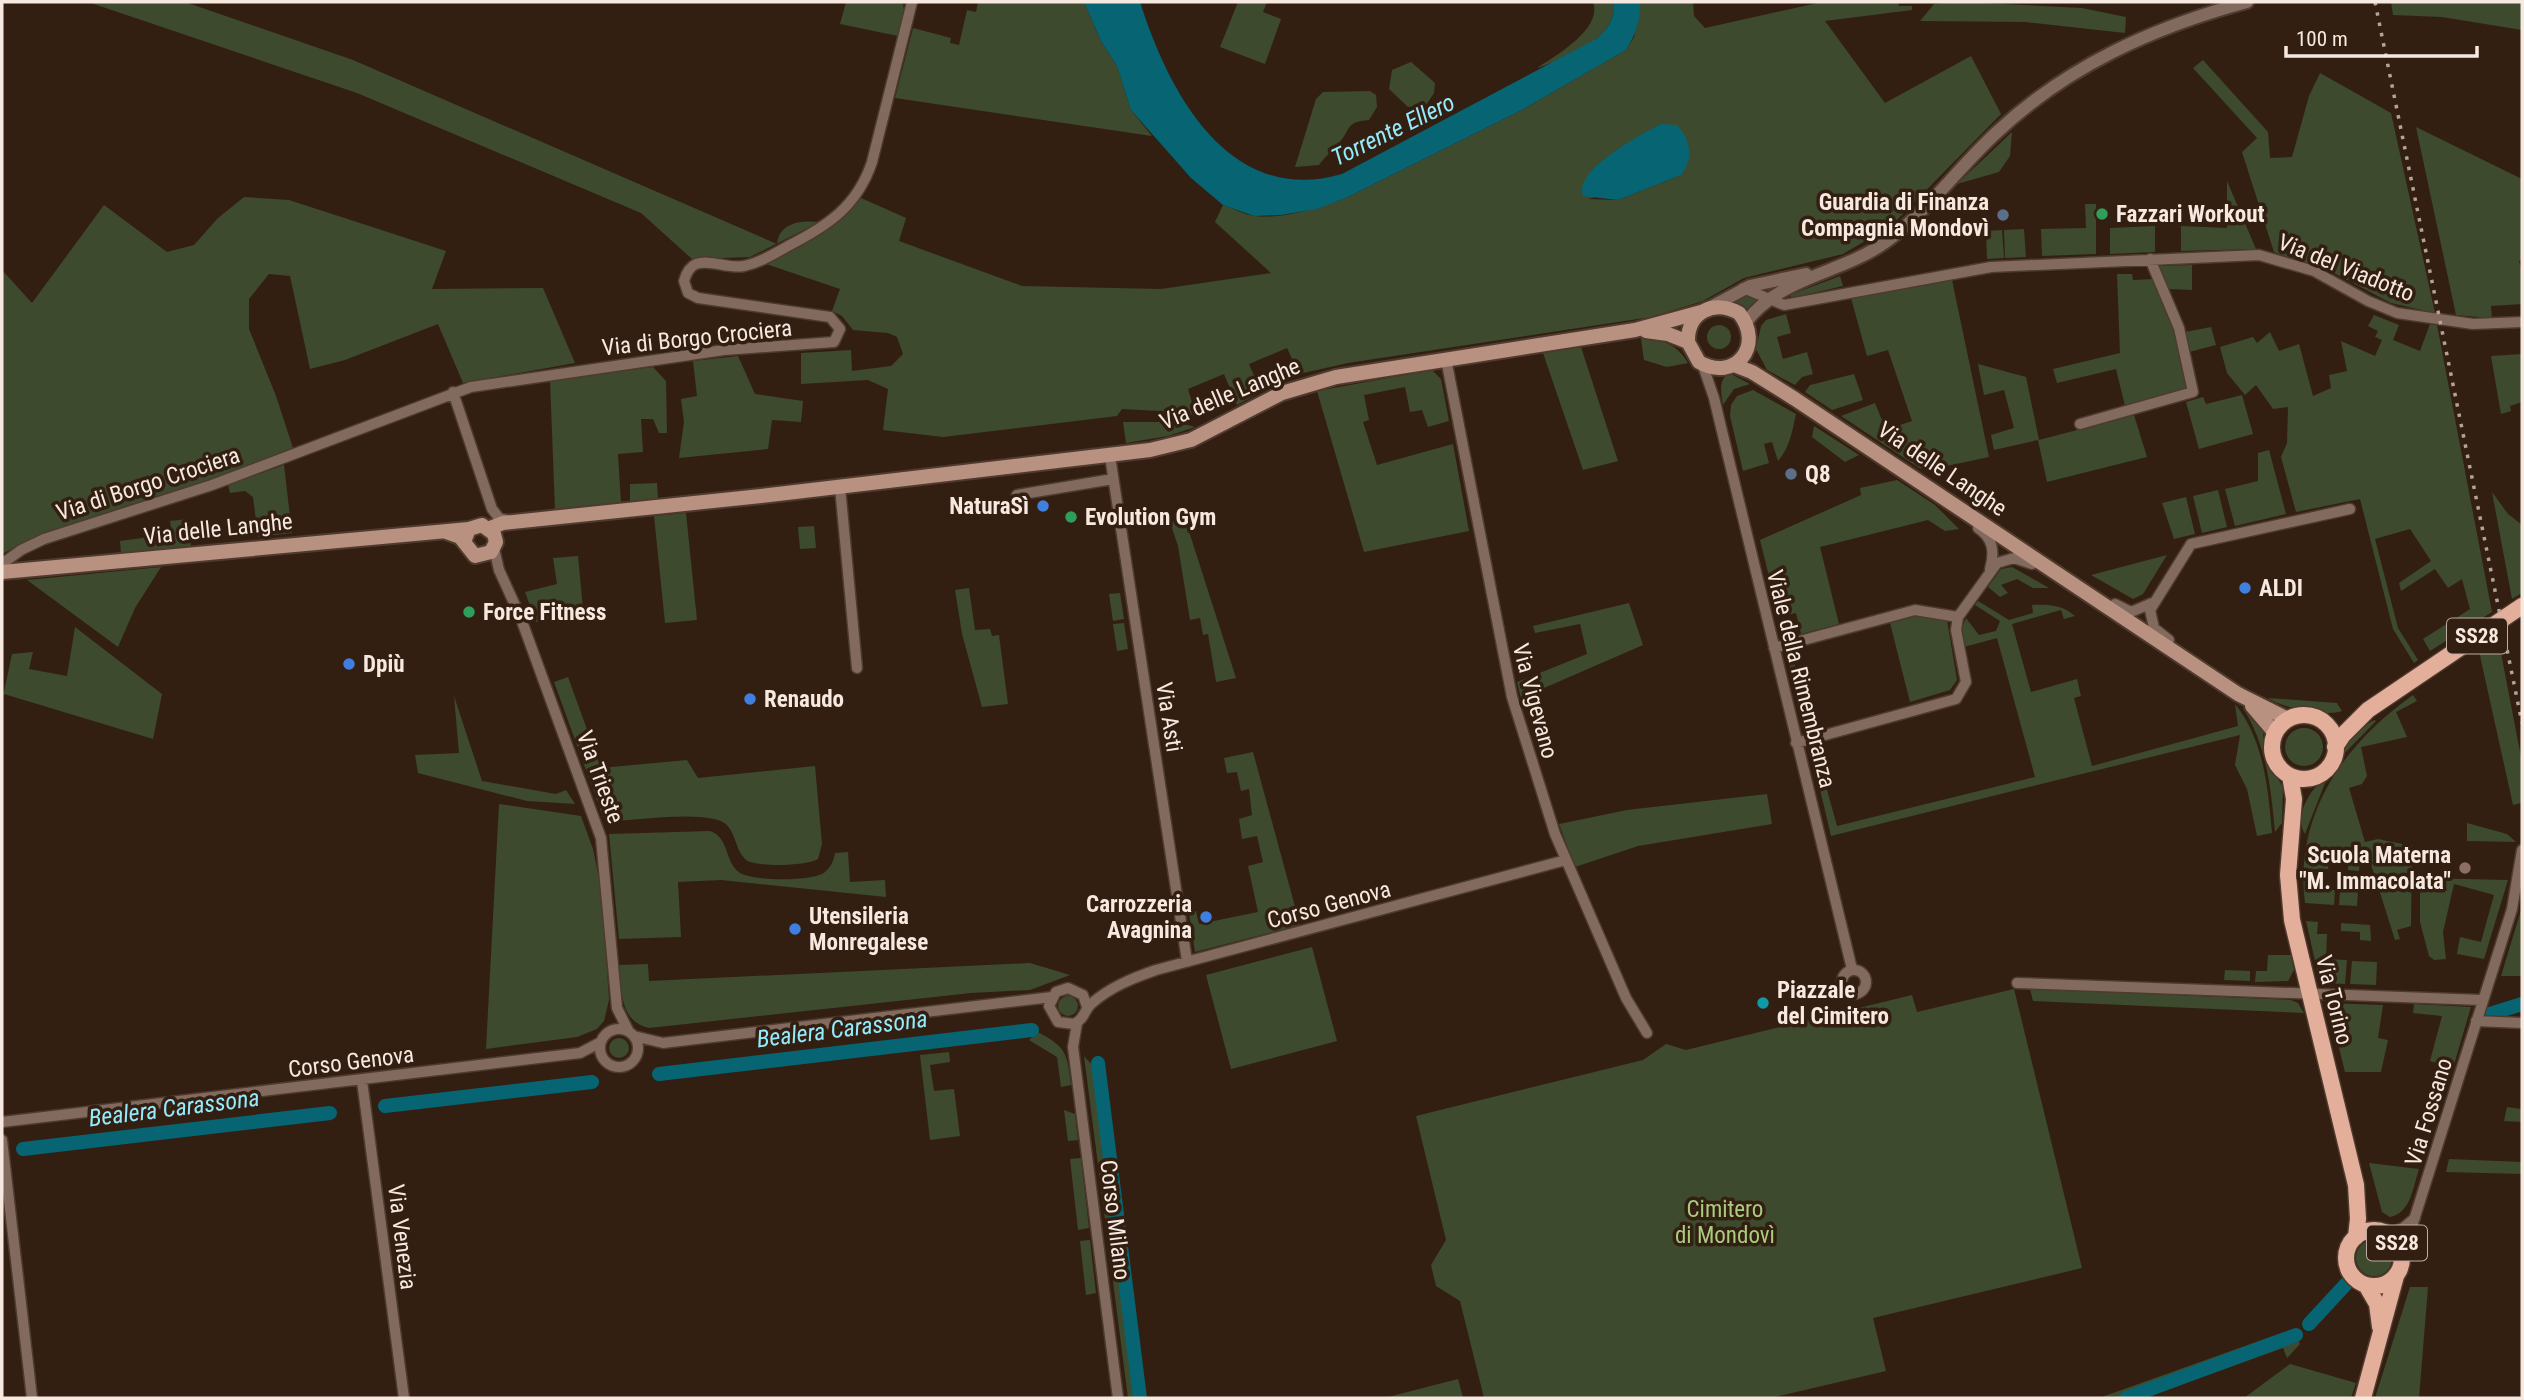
<svg xmlns="http://www.w3.org/2000/svg" width="2524" height="1400" viewBox="0 0 2524 1400" font-family="'Roboto Condensed',sans-serif">
	<rect width="100%" height="100%" fill="#331f11"/>
	<path fill="#3d4a2d" fill-rule="evenodd" d="M88,2H185L353,60L777,244C779,222 802,220 820,222L750,257L692,259L641,213L357,93Z
		M846,2H903L904,11L898,36L840,24Z
		M978,2H1084L1101,41L1117,66L1131,110L1152,136L895,98L913,28L951,38L950,43L959,45L967,10L976,12Z
		M1238,2H1267L1263,12L1281,19L1265,64L1220,47Z
		M1593,2H1614C1617,40 1566,58 1537,68C1555,56 1603,29 1593,2Z
		M1640,2H1693L1694,16L1705,28L1822,2H1898L1899,6H1912V10L1825,21L1885,103L1971,56L2001,114L1892,225L1843,254L1744,278L1703,301L1651,317L1348,363L1299,374L1287,348L1249,364L1261,392L1237,405L1224,374L1188,389L1196,416L1178,412L1122,409L1117,416L943,437L883,430L888,389L868,380L801,384V353L851,350L852,371L891,366L903,354L897,337L888,333L853,330L842,316L832,311L840,289L766,264L832,227L861,198L906,218L899,241L1022,286L1161,289L1271,273L1215,222L1223,205C1233,208 1244,215 1255,216C1285,219 1318,208 1346,198L1520,111L1626,50L1634,37ZM1681,175L1618,200L1588,199Z
		M1961,2L2082,8L2126,17L2125,33L2025,22L1920,21L1934,4Z
		M2391,2H2522V30L2442,17L2393,15Z
		M2203,60L2268,132L2270,158L2292,157L2309,96L2320,73L2391,113L2435,313L2391,303L2334,273L2274,252L2242,152L2257,138L2193,68Z
		M1411,62L1435,83L1434,93L1426,105L1408,107L1389,89L1392,70Z
		M1370,91L1376,95L1377,107L1369,120C1344,122 1352,129 1339,143C1332,150 1326,156 1319,165L1295,167L1316,99L1323,92Z
		M2416,127L2522,179V260L2519,261L2522,271V304L2491,306L2492,318L2456,315Z
		M2012,132L2010,156L1999,172L1957,184Z
		M2227,181L2256,249L2181,251V226L2227,228Z
		M244,197L289,200L446,251L432,289L543,288L575,363L463,383L438,324L345,360L310,369L290,276L269,274L249,299V329L276,396L293,448L208,481L37,536L2,554V270L32,303L104,205L167,252L194,245L218,218Z
		M2085,204H2096V254L2042,256L2041,229L2086,228Z
		M2155,226V252L2110,254V228Z
		M2024,229L2026,257L2005,258L2004,230Z
		M2002,230L2004,258L1987,259L1986,231Z
		M2192,265V290L2168,289L2158,266Z
		M2117,274H2132L2133,280L2154,279L2175,328L2190,389L2125,406L2116,369L2057,383L2053,369L2120,353Z
		M1840,276L1843,286L1791,298L1790,295Z
		M1952,280L1989,457L1928,470L1919,468L1841,416L1875,403L1881,418L1894,427L1912,421L1888,350L1867,356L1851,298Z
		M1745,293L1758,299L1746,313L1730,302Z
		M1786,314L1791,333L1777,337L1783,359L1807,352L1813,374L1802,377L1795,385L1767,370L1756,349L1761,326L1766,320Z
		M2374,315L2399,325L2393,340L2420,351L2430,324L2437,325L2492,612L2430,651L2423,639L2470,609L2462,579L2448,588L2435,569L2401,591L2399,583L2431,561L2410,529L2375,539L2398,628L2418,660L2414,663L2393,629L2360,499L2296,512L2281,457L2287,443L2288,407L2273,409L2256,385L2245,395L2227,373L2220,347L2253,337L2257,343L2270,332L2279,351L2299,344L2313,396L2331,388L2329,375L2347,371L2341,341L2375,356L2382,340L2375,337L2378,331L2368,326Z
		M1707 337a12 12 0 1 1 24 0a12 12 0 1 1-24 0Z
		M2211,327L2216,345L2189,352L2185,332Z
		M1641,339C1662,339 1677,344 1688,363L1667,367L1644,360Z
		M1581,347L1618,461L1583,470L1543,353Z
		M2522,354V402L2510,406L2511,411L2501,414L2491,356Z
		M738,356L755,394L803,401L801,422L772,420L768,449L679,458L684,422L681,399L697,396L693,361Z
		M1978,364L2026,377L2039,440L2134,415L2147,457L2047,482L2038,440L1994,450L1991,435L2014,428L2004,390L1984,395Z
		M653,367L666,381L667,433H659L653,419H641L643,452L618,454L621,503L555,510L550,380Z
		M1432,370L1441,379L1449,421L1428,427L1422,410L1410,412L1405,387L1364,395L1369,420L1363,422L1377,465L1453,444L1469,531L1364,552L1317,391Z
		M1729,373L1750,384L1734,389L1723,405C1721,393 1718,380 1729,373Z
		M1854,374L1863,400L1832,410L1805,392L1810,385Z
		M1753,390L1796,414C1792,432 1790,447 1778,461L1772,442L1764,444L1769,463L1743,471L1730,416L1731,405L1737,396Z
		M2242,395L2253,434L2199,449L2186,402L2203,397L2206,404Z
		M1123,422H1177L1195,427L1168,436L1126,443Z
		M1814,426L1859,455L1845,462L1812,437Z
		M2269,450L2286,514L2235,526L2225,489L2258,481V453Z
		M284,465L292,533L258,537L253,497L245,491L230,493L228,485Z
		M1897,480L1935,505L1959,529L1945,531L1928,520L1820,547L1839,624L1801,634L1796,613L1779,617L1760,540L1861,495L1860,488Z
		M657,483L658,499L630,502V484Z
		M2218,490L2227,527L2202,533L2193,496Z
		M2492,492L2508,514L2521,524L2522,593L2512,599Z
		M2186,497L2195,534L2174,539L2162,503Z
		M686,513L697,620L665,623L654,516Z
		M188,519L191,546L121,553L120,541L172,534L170,521Z
		M1185,519L1236,678L1216,682L1208,634L1203,635L1200,618L1190,620L1178,546L1170,522Z
		M814,526L816,548L800,549L798,527Z
		M2167,555L2143,594L2133,599L2091,575Z
		M578,556L583,609L536,622L525,592L557,584L553,558Z
		M161,567L135,608L118,647L27,580Z
		M2012,567L2049,588H2033L2017,579L2001,585L2008,593L2000,597L1988,587L2001,569Z
		M969,588L975,630L990,629L992,636L999,635L1008,704L982,707L962,634L955,590Z
		M1120,593L1124,619L1113,621L1109,594Z
		M1978,601L2009,620L2033,613L2032,605C2048,604 2063,605 2075,616L2064,619L2061,610L2012,624L2031,692L2077,679L2081,696L2074,698L2092,766L2238,726L2235,704C2264,740 2268,788 2272,833L2257,836L2247,789L2235,765L2240,735L1831,836L1810,747L1815,746L1837,826L2035,777L1997,638L1964,647L1961,630L1966,618L1979,635L1996,631L2000,621L1975,605Z
		M1629,603L1643,645L1521,698L1517,682L1587,654L1580,624L1535,633L1533,626Z
		M1921,615L1947,620L1957,680L1950,690L1910,702L1890,623Z
		M1124,623L1128,649L1117,651L1113,624Z
		M75,627L162,694L153,739L4,694L2,701L12,654L33,652L29,669L67,676Z
		M2499,643L2522,762V810L2521,803L2513,805L2479,651Z
		M1791,649L1811,732L1806,733L1786,651Z
		M568,677L601,768L687,760L698,778L815,766L822,844L818,859C807,866 754,868 745,859C732,845 737,823 714,819C684,813 642,820 611,821L603,817L554,682Z
		M2413,695L2417,701L2396,712L2407,737L2361,747L2367,776L2362,784L2349,788L2365,842L2378,839L2412,846L2411,926L2397,930L2400,939L2395,940L2368,855H2360L2359,871L2348,870V862L2329,861L2328,869H2314L2313,889L2335,890L2334,905L2305,903C2294,814 2344,744 2413,695Z
		M454,696L482,781L556,794L566,790L575,804L527,801L418,773L415,755L459,753Z
		M2268,698L2337,703L2342,711C2327,717 2282,708 2268,698Z
		M2243,708L2263,731L2265,758L2283,787L2282,823L2275,832C2271,789 2267,746 2243,708Z
		M2374,720L2376,721L2341,757C2343,738 2359,729 2374,720Z
		M2285 747a19 19 0 1 1 38 0a19 19 0 1 1-38 0Z
		M1253,752L1300,925L1195,952L1189,913L1196,911L1199,924L1258,912L1248,866L1263,862L1257,836L1242,839L1239,819L1252,815L1249,789L1241,791L1237,772L1227,773L1224,758Z
		M2327,778L2305,834C2293,817 2311,786 2327,778Z
		M1767,794L1772,824L1638,846L1575,867L1559,824L1627,810Z
		M499,804L581,816L593,849L602,893L609,1000L604,1021L597,1029L577,1037L486,1049Z
		M2467,823L2507,834L2516,842L2467,841Z
		M710,831C730,838 724,862 740,873C754,881 813,882 825,872C831,867 834,860 835,853L848,852L850,882L885,880L886,897L721,880L678,882L681,937L619,939L609,834Z
		M2420,878L2508,880L2484,959L2457,954L2460,937L2481,942L2494,895L2454,884L2443,932L2446,959L2434,960L2429,956L2420,922Z
		M2340,891L2358,892L2357,906L2339,905Z
		M2522,907V976H2501Z
		M2306,921L2318,922L2317,934H2327L2326,959L2347,960L2345,984L2320,983Z
		M2341,923L2370,925L2371,941L2360,940V932L2341,931Z
		M1312,947L1337,1041L1231,1069L1206,975Z
		M2268,955H2291L2294,970L2288,981L2255,982L2256,971H2267Z
		M2352,961L2377,962L2376,985L2350,984Z
		M1030,963L1070,975L1030,990L971,993L649,1028C619,1021 622,990 619,965L648,964L649,981Z
		M2225,970L2250,971V981L2224,980Z
		M2014,989L2082,1268L1873,1318L1886,1371L1770,1398H1484L1460,1301L1436,1286L1431,1265L1446,1240L1416,1116L1643,1060L1666,1044L1686,1050L1912,995L1917,1012Z
		M2030,989L2291,1000L2298,1003L2304,1013L2033,1001Z
		M1058 1006a10 10 0 1 1 20 0a10 10 0 1 1-20 0Z
		M2328,1003L2383,1005L2378,1038L2388,1040L2381,1072H2345Z
		M2414,1004L2471,1007L2453,1068L2430,1061L2442,1016L2413,1013Z
		M1038,1032C1067,1048 1067,1053 1071,1085L1061,1087L1057,1057L1029,1040Z
		M609 1048a10 10 0 1 1 20 0a10 10 0 1 1-20 0Z
		M949,1052L950,1062L930,1065L934,1091L954,1089L960,1136L930,1140L920,1055Z
		M1084,1056L1093,1066L1136,1398H1128Z
		M2507,1107L2522,1109V1122L2504,1121Z
		M1064,1110L1075,1114L1078,1140L1068,1141Z
		M1081,1158L1089,1228L1078,1230L1070,1159Z
		M2449,1159L2522,1162V1174L2446,1172Z
		M2369,1163L2419,1169C2413,1187 2411,1213 2390,1217L2382,1212Z
		M2356 1258a18 18 0 1 1 36 0a18 18 0 1 1-36 0Z
		M1090,1240L1096,1293L1086,1295L1080,1241Z
		M2410,1287H2428L2419,1398H2375Z
		M2284,1332L2288,1342L2297,1338L2300,1344L2287,1358L2283,1348L2144,1398H2099Z
		M2290,1364L2356,1383L2351,1398H2244Z
		M1458,1379L1463,1398H1384Z"/>
	<path fill="#076473" d="M1084,2H1140C1169,93 1229,207 1342,174L1596,39C1608,29 1615,18 1614,2H1640C1641,19 1635,36 1626,50L1520,111L1346,198L1317,209L1281,215L1254,216L1223,205L1191,178L1131,110L1117,66L1101,41Z
		M1661,124L1677,125C1691,140 1694,158 1681,175L1618,200L1583,196C1573,170 1642,134 1661,124Z"/>
	<g fill="none" stroke-linecap="round" stroke-linejoin="round">
		<path stroke="#076473" stroke-width="14" d="M2490,1014L2522,1004
			M1098,1063L1140,1398
			M659,1074L1032,1030
			M385,1106L592,1082
			M23,1149L330,1113
			M2309,1324L2346,1284
			M2126,1398L2296,1335"/>
		<defs>
			<path id="minor" d="M1743,288L1784,305L1991,267L2259,255L2314,271L2368,301L2397,313L2473,324L2522,322
				M1446,359L1512,697L1555,834L1626,998L1647,1033
				M1702,363L1714,398L1852,969
				M453,392L492,509L499,518L510,521
				M2080,424L2193,392L2179,328L2150,259
				M1110,456L1187,961
				M840,487L857,668
				M1017,495L1113,479
				M1978,528C1993,538 1995,552 1990,569
				M494,548L499,570L520,616L601,838L617,1008L629,1032
				M2,564L21,550L44,539L212,485L471,387L724,350L834,342L840,329L830,317L698,298L688,293L684,281C686,274 689,267 696,264C710,259 728,269 744,266C759,263 774,254 788,246C827,226 857,207 872,162L912,2
				M2115,604L2131,612L2152,603
				M2169,640L2154,628L2150,610L2191,544L2350,509
				M1774,648L1915,610L1958,617
				M1796,743L1956,699L1966,682L1956,630L1958,617L1997,563L2014,558L2032,564
				M1842 982a12 12 0 1 1 24 0a12 12 0 1 1-24 0Z
				M2017,983L2482,1000
				M1087,1007L1083,995L1068,988L1056,992L1049,1006L1058,1022L1074,1024C1085,1019 1084,1010 1091,1004C1110,987 1133,978 1156,970L1566,860
				M2476,1021L2522,1023
				M1077,1023L1073,1047L1118,1398
				M600 1048a19 19 0 1 1 38 0a19 19 0 1 1-38 0Z
				M634,1036L663,1043L1052,997
				M362,1081L404,1398
				M2,1122L580,1053L601,1042
				M2,1140L32,1398
				M2388,1234L2403,1228L2415,1218
				M2402,1258L2512,909L2522,850"/>
			<path id="tertiary" d="M1709,308L1750,286L1806,274
				M1746,322C1781,276 1842,274 1887,241C1927,212 1959,167 1996,133C2067,66 2154,27 2247,2"/>
			<path id="secondary" d="M1646,331L1668,334L1688,342L1699,362C1735,383 1765,345 1739,313C1714,299 1687,312 1688,342
				M1734,365L1752,372L1795,399L2238,694L2288,719
				M490,528L503,523L761,496L1150,450L1191,440L1282,393L1336,377L1635,330L1701,312
				M446,532L460,537L475,556L491,552L496,542L494,534L482,525L469,529L464,542
				M2,572L469,529
				M2252,706L2275,733"/>
			<path id="primary" d="M2272 747a32 32 0 1 1 64 0a32 32 0 1 1-64 0Z
				M2335,747L2343,735L2368,710L2522,606
				M2290,776L2294,799L2288,875L2292,920L2356,1185L2358,1219L2356,1237
				M2346 1258a28 28 0 1 1 56 0a28 28 0 1 1-56 0Z
				M2366,1285L2377,1304L2380,1327
				M2363,1398L2396,1276"/>
		</defs>
		<use href="#minor" stroke="#4e3b2e" stroke-width="13"/>
		<use href="#tertiary" stroke="#4e3b2e" stroke-width="16"/>
		<use href="#secondary" stroke="#4e3b2e" stroke-width="18"/>
		<use href="#primary" stroke="#4e3b2e" stroke-width="19"/>
		<use href="#minor" stroke="#836a5f" stroke-width="10"/>
		<use href="#tertiary" stroke="#836a5f" stroke-width="12"/>
		<use href="#secondary" stroke="#b99180" stroke-width="14"/>
		<use href="#primary" stroke="#e3af9a" stroke-width="16"/>
		<path stroke="#b3a398" stroke-width="3.5" stroke-dasharray="3.5 7" stroke-linecap="butt" d="M2375,2L2522,723"/>
	</g>
	<g fill="#2e9e5b" stroke="#331f11" stroke-width="2.5">
		<circle cx="2102" cy="214" r="7"/>
		<circle cx="1071" cy="517" r="7"/>
		<circle cx="469" cy="612" r="7"/>
	</g>
	<g fill="#5c6f8a" stroke="#331f11" stroke-width="2.5">
		<circle cx="2003" cy="215" r="7"/>
		<circle cx="1791" cy="474" r="7"/>
	</g>
	<g fill="#3f7fe0" stroke="#331f11" stroke-width="2.5">
		<circle cx="1043" cy="506" r="7"/>
		<circle cx="2245" cy="588" r="7"/>
		<circle cx="349" cy="664" r="7"/>
		<circle cx="750" cy="699" r="7"/>
		<circle cx="1206" cy="917" r="7"/>
		<circle cx="795" cy="929" r="7"/>
	</g>
	<circle fill="#8d6e63" stroke="#331f11" stroke-width="2.5" cx="2465" cy="868" r="7"/>
	<circle fill="#0f9aa8" stroke="#331f11" stroke-width="2.5" cx="1763" cy="1003" r="7"/>
	<g text-anchor="middle" dominant-baseline="central" stroke-width="7" stroke-linejoin="round" paint-order="stroke">
		<g fill="#331f11" stroke="#bcaca2" stroke-width="2">
			<rect x="2447" y="618.5" width="60" height="35" rx="5"/>
			<rect x="2367" y="1225.5" width="60" height="35" rx="5"/>
		</g>
		<g font-size="21" font-weight="bold" fill="#f7e9e0">
			<text x="2477" y="636">SS28</text>
			<text x="2397" y="1243">SS28</text>
		</g>
		<g font-size="23" font-weight="bold" fill="#f7e9e0" stroke="#331f11" text-anchor="start">
			<text x="1989" y="202" text-anchor="end">Guardia di Finanza<tspan x="1989" dy="26">Compagnia Mondovì</tspan></text>
			<text x="2116" y="214">Fazzari Workout</text>
			<text x="1805" y="474">Q8</text>
			<text x="1029" y="506" text-anchor="end">NaturaSì</text>
			<text x="1085" y="517">Evolution Gym</text>
			<text x="2259" y="588">ALDI</text>
			<text x="483" y="612">Force Fitness</text>
			<text x="363" y="664">Dpiù</text>
			<text x="764" y="699">Renaudo</text>
			<text x="2451" y="855" text-anchor="end">Scuola Materna<tspan x="2451" dy="26">"M. Immacolata"</tspan></text>
			<text x="1192" y="904" text-anchor="end">Carrozzeria<tspan x="1192" dy="26">Avagnina</tspan></text>
			<text x="809" y="916">Utensileria<tspan x="809" dy="26">Monregalese</tspan></text>
			<text x="1777" y="990">Piazzale<tspan x="1777" dy="26">del Cimitero</tspan></text>
		</g>
		<g font-size="23" fill="#f7e9e0" stroke="#331f11">
			<text transform="translate(2346 268) rotate(22)">Via del Viadotto</text>
			<text transform="translate(697 338) rotate(-6)">Via di Borgo Crociera</text>
			<text transform="translate(1230 394) rotate(-23)">Via delle Langhe</text>
			<text transform="translate(1942 469) rotate(34)">Via delle Langhe</text>
			<text transform="translate(148 484) rotate(-18)">Via di Borgo Crociera</text>
			<text transform="translate(218 529) rotate(-6)">Via delle Langhe</text>
			<text transform="translate(1801 679) rotate(76)">Viale della Rimembranza</text>
			<text transform="translate(1535 701) rotate(75)">Via Vigevano</text>
			<text transform="translate(1169 717) rotate(81)">Via Asti</text>
			<text transform="translate(600 777) rotate(70)">Via Trieste</text>
			<text transform="translate(1329 905) rotate(-15)">Corso Genova</text>
			<text transform="translate(2334 1000) rotate(76)">Via Torino</text>
			<text transform="translate(351 1062) rotate(-7)">Corso Genova</text>
			<text transform="translate(2429 1112) rotate(-73)">Via Fossano</text>
			<text transform="translate(1115 1220) rotate(83)">Corso Milano</text>
			<text transform="translate(402 1237) rotate(83)">Via Venezia</text>
		</g>
		<g font-size="23" fill="#a9cc7f" stroke="#331f11">
			<text x="1725" y="1209">Cimitero<tspan x="1725" dy="26">di Mondovì</tspan></text>
		</g>
		<g font-size="24" font-style="italic" fill="#94ebfd" stroke="#331f11">
			<text transform="translate(1393 130) rotate(-26)">Torrente Ellero</text>
			<text transform="translate(842 1029) rotate(-7)">Bealera Carassona</text>
			<text transform="translate(174 1108) rotate(-7)">Bealera Carassona</text>
		</g>
	</g>
	<rect width="2524" height="1400" fill="none" stroke="#f7e9e0" stroke-width="7"/>
	<path d="M2286 46v10h191v-10" fill="none" stroke="#f7e9e0" stroke-width="3.5"/>
	<text x="2296" y="46" font-size="21" fill="#f7e9e0" stroke="#331f11" stroke-width="5" paint-order="stroke">100 m</text>
</svg>
